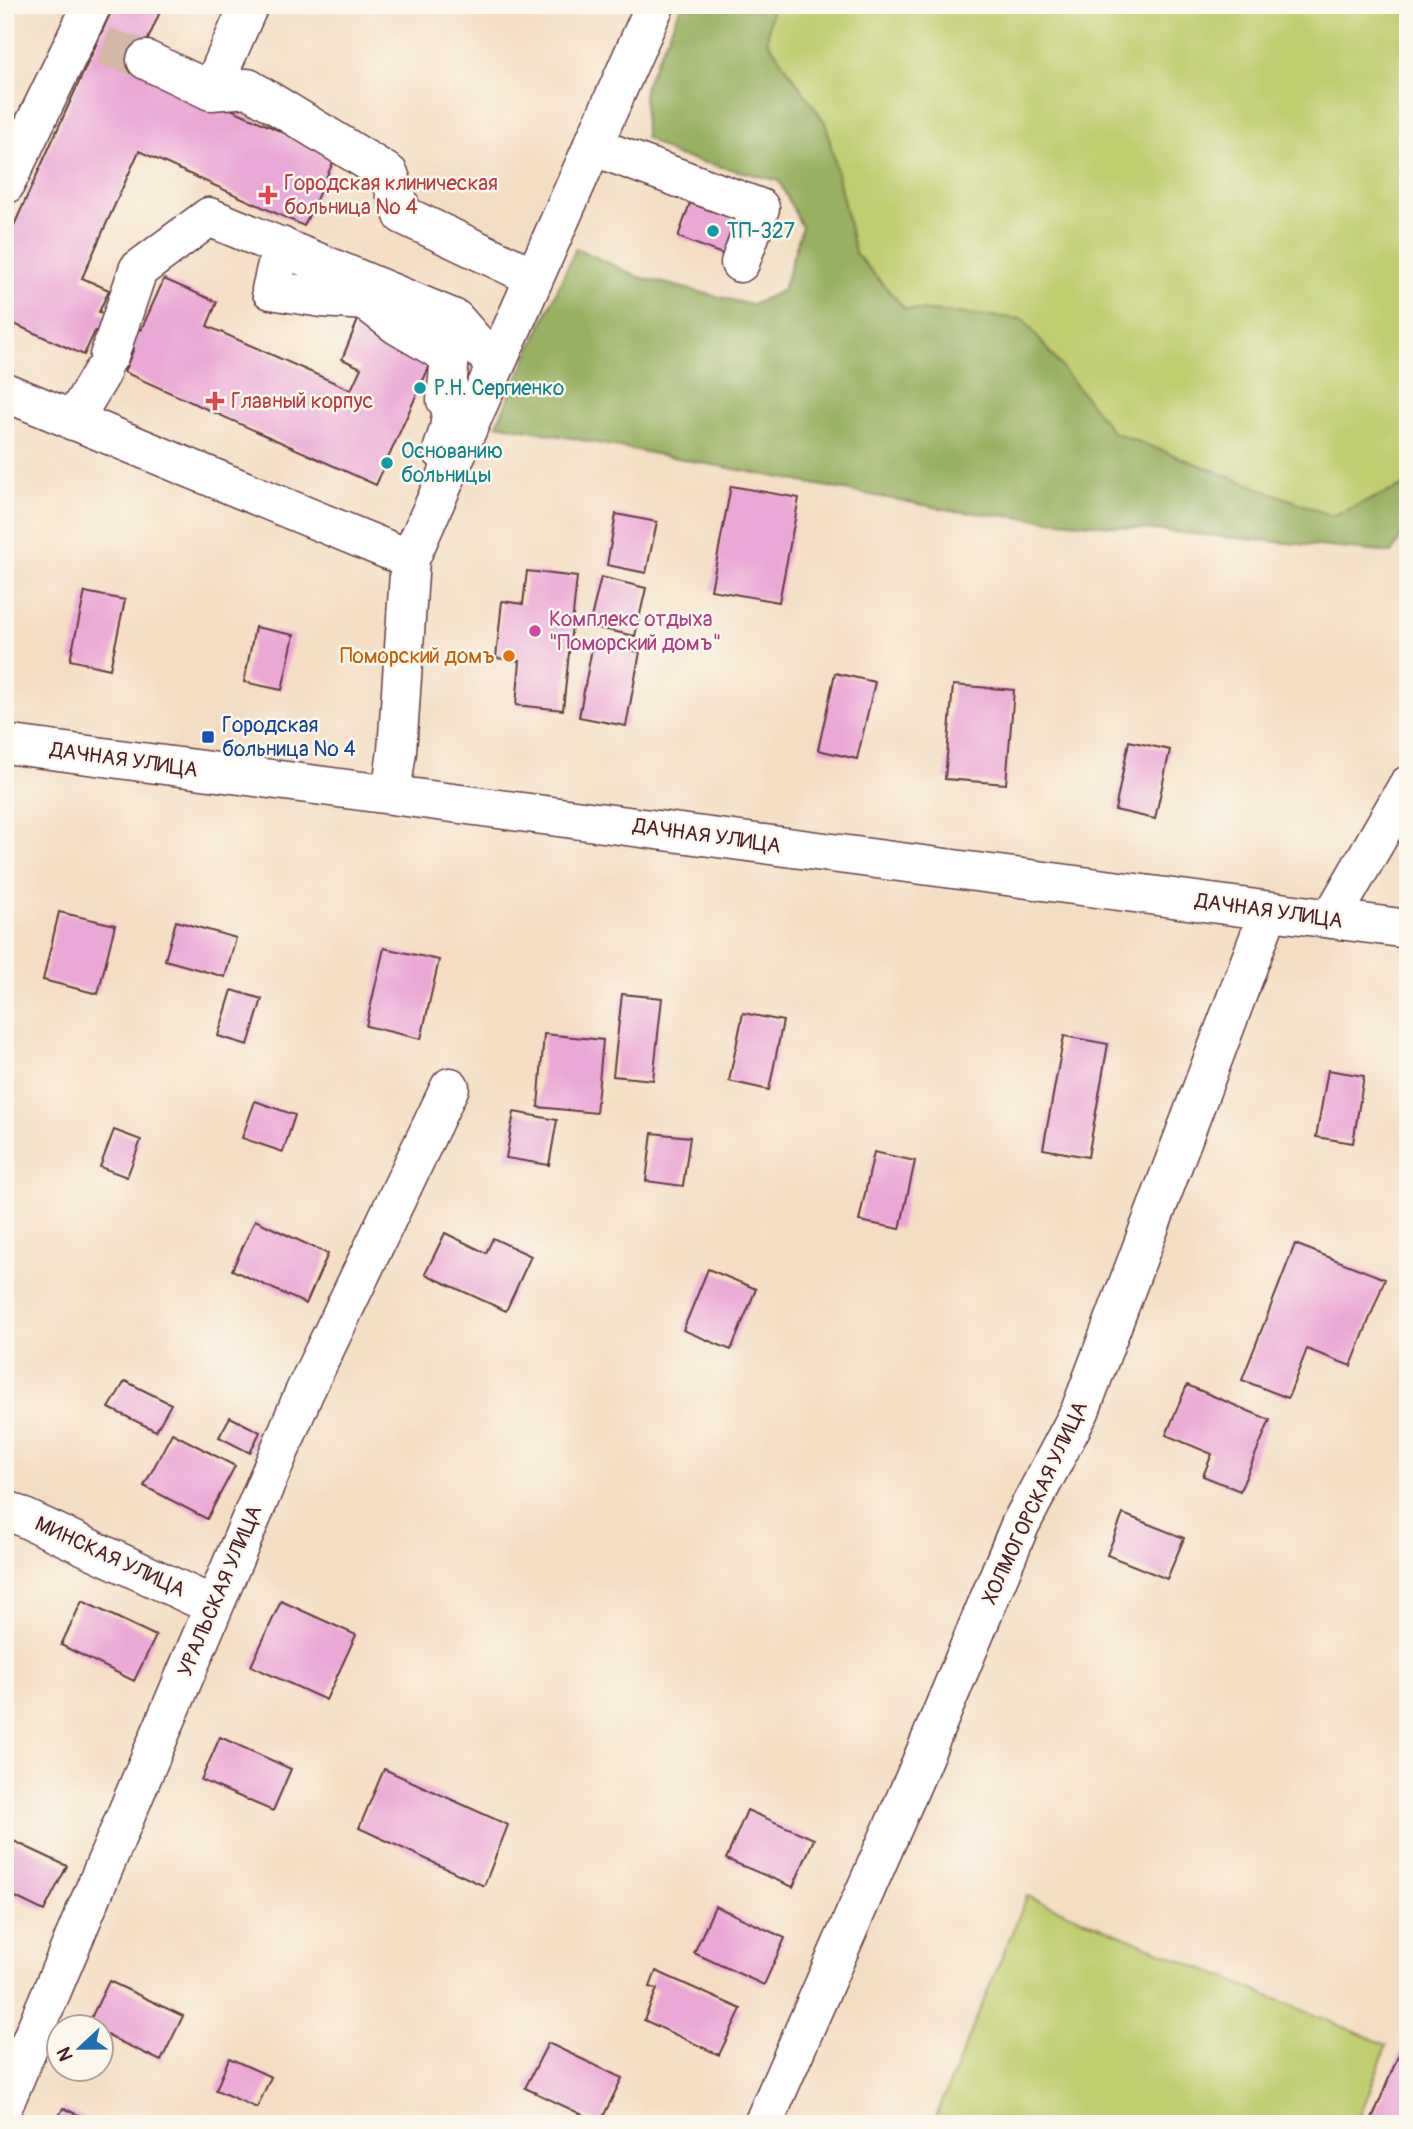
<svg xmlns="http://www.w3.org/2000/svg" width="1413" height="2129" viewBox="0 0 1413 2129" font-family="Pangolin,sans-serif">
	<rect width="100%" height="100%" fill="#fbf7ec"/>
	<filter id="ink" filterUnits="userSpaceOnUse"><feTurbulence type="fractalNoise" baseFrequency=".0143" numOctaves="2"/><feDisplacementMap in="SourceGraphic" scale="14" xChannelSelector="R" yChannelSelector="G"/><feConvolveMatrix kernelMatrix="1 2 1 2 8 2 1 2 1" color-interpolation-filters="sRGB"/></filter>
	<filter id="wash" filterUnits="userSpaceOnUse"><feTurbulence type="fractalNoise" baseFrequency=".00686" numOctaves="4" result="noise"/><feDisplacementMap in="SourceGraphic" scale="28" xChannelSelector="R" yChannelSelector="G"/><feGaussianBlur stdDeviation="1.57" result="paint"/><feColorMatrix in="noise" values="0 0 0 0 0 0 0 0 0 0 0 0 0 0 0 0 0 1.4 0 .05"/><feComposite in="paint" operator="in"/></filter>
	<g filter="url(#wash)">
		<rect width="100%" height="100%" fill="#f4dec3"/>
		<path fill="#c0cd6f" stroke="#85764d" stroke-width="2" d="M772,5H1408V484L1332,516L1113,432L1023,319L905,309L855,253L826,124L767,40Z
			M1027,1896L1387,2045L1357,2124H933Z"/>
		<path fill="#98b062" stroke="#716846" stroke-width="2" d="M682,5H772L767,40L826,124L855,253L905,309L1023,319L1113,432L1332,516L1408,484V524L1392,553L955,511L497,424L576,248L639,277L752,305L783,290L802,227L779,181L674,155L645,137L644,88Z"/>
		<g id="blocks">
			<path fill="#eaa8d6" d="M114,5H163L136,67L336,156L304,226L139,151L82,278L109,290L99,312L141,330L164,279L217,302L207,326L351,390L361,368L342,359L360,315L435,354L376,485L124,372L134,348L95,331L84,355L5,320V245Z
				M690,203L749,224L735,259L678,237Z
				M731,486L799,498L779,602L711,590Z
				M616,514L657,522L646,573L607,565Z
				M527,571L577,577L563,710L516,705L520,661L496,658L502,601L523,604Z
				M601,577L646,588L635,636L589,626Z
				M85,592L125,600L110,669L70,660Z
				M255,627L294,635L282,690L244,682Z
				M593,643L640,652L626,726L579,717Z
				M835,673L875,682L857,759L818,750Z
				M953,685L1014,690L1006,784L945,779Z
				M1129,741L1170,750L1155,819L1115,810Z
				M59,912L115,925L98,994L43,980Z
				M176,921L236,938L225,977L165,960Z
				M384,948L439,960L421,1039L366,1026Z
				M232,990L262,999L248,1045L218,1036Z
				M622,994L662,998L653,1080L613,1076Z
				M743,1013L783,1021L769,1090L729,1081Z
				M544,1034L603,1040L596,1113L538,1107Z
				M1064,1036L1108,1044L1088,1157L1043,1149Z
				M1328,1070L1364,1076L1353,1143L1316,1137Z
				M255,1101L295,1115L283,1152L242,1138Z
				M514,1112L557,1120L549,1165L506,1158Z
				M114,1130L141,1140L127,1177L100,1167Z
				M652,1133L690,1137L683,1186L646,1181Z
				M874,1152L915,1161L900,1229L859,1221Z
				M255,1220L328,1254L306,1304L232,1270Z
				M445,1233L486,1253L493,1238L531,1256L506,1311L425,1274Z
				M1295,1244L1385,1279L1351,1366L1307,1349L1288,1398L1242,1380Z
				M708,1269L756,1289L731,1350L683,1330Z
				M125,1381L171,1404L156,1431L109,1408Z
				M1187,1385L1270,1420L1240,1491L1203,1476L1212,1454L1166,1435Z
				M230,1417L260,1432L250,1453L219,1437Z
				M172,1433L235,1466L207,1519L144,1486Z
				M1123,1514L1184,1538L1167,1579L1107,1555Z
				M82,1601L156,1636L134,1681L61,1645Z
				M281,1601L356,1635L326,1700L251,1666Z
				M220,1737L291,1769L273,1811L201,1780Z
				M384,1769L508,1825L484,1886L359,1828Z
				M747,1810L814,1839L793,1887L726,1859Z
				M5,1837L67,1866L44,1911L5,1892Z
				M715,1906L785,1938L764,1985L694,1953Z
				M656,1971L741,2009L719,2055L644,2020L657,1989L650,1987Z
				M109,1981L183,2016L161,2061L102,2033V2028L87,2026Z
				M1408,2032V2124H1370Z
				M548,2043L622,2078L600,2123L525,2088Z
				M229,2058L271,2077L257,2108L216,2090Z
				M63,2108L98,2124H55Z"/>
		</g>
	</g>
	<g filter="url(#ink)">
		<use href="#blocks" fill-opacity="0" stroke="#643c42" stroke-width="2"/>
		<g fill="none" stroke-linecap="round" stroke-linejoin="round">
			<path stroke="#d2b8a5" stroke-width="38" stroke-dasharray="38 19" stroke-linecap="butt" d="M104,46L146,60"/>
			<defs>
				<path id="minor" d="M146,60L211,91L248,88L389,174L403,215L534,277
					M211,91L249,5
					M592,146L760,208L740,263
					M5,185L92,5
					M281,246L271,290L322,298L366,301L397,325L450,356L446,400L452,407L449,429L442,451
					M109,356L138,270L209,217L455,319L495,365
					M5,392L410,559
					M73,421L101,374
					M5,744L1408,929
					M391,794L397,751L410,559L655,5
					M1331,919L1408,785
					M5,1509L214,1606
					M5,2102L304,1393L450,1087
					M763,2124L915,1777L1020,1525L1080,1411L1269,911"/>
			</defs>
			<use href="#minor" stroke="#643c42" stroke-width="41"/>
			<use href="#minor" stroke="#fff" stroke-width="38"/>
		</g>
	</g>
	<g fill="#e0444e" stroke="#fbf7ec" stroke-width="2.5">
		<path d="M264.5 184.5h7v7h7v7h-7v7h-7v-7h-7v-7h7z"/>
		<path d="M211.5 390.5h7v7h7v7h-7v7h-7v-7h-7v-7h7z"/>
	</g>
	<g fill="#0f9aa8" stroke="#fbf7ec" stroke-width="2.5">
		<circle cx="713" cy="231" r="7"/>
		<circle cx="420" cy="388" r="7"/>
		<circle cx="387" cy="463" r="7"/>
	</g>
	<circle fill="#d1479c" stroke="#fbf7ec" stroke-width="2.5" cx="535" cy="631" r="7"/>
	<circle fill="#e8710a" stroke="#fbf7ec" stroke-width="2.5" cx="509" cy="656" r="7"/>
	<rect fill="#1a4fb4" stroke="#fbf7ec" stroke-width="2.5" x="201" y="730" width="14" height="14" rx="3.5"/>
	<g text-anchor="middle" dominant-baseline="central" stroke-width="5" stroke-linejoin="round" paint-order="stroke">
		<g font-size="21" fill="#be3a42" stroke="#fbf7ec" text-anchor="start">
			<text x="284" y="183">Городская клиническая<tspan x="284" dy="24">больница № 4</tspan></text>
			<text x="231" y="401">Главный корпус</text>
		</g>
		<g font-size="21" fill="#0d838f" stroke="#fbf7ec" text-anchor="start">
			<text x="727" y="231">ТП-327</text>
			<text x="434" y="388">Р.Н. Сергиенко</text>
			<text x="401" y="451">Основанию<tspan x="401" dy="24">больницы</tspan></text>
		</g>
		<g font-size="21" fill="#b23c85" stroke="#fbf7ec" text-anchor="start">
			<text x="549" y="619">Комплекс отдыха<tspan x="549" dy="24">"Поморский домъ"</tspan></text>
		</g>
		<g font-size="21" fill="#c56008" stroke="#fbf7ec" text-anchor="end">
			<text x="495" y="656">Поморский домъ</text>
		</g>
		<g font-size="21" fill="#164399" stroke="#fbf7ec" text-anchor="start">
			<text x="222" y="725">Городская<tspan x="222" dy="24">больница № 4</tspan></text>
		</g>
		<g font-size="21" fill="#4a1f2b" stroke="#fbf7ec">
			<text transform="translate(124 760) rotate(8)">ДАЧНАЯ УЛИЦА</text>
			<text transform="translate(707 836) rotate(8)">ДАЧНАЯ УЛИЦА</text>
			<text transform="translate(1269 911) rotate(8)">ДАЧНАЯ УЛИЦА</text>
			<text transform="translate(1035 1503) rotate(-65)">ХОЛМОГОРСКАЯ УЛИЦА</text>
			<text transform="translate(110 1557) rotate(25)">МИНСКАЯ УЛИЦА</text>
			<text transform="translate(220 1591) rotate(-67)">УРАЛЬСКАЯ УЛИЦА</text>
		</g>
	</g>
	<rect width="1413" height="2129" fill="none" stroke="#fbf7ec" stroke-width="28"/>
	<g transform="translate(80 2048) rotate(248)"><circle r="33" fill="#fbf7ec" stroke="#b4a19f" stroke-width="2"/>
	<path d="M0-5L12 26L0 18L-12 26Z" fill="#1f6fb2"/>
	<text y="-10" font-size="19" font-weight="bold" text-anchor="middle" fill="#4a1f2b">N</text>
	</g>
</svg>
